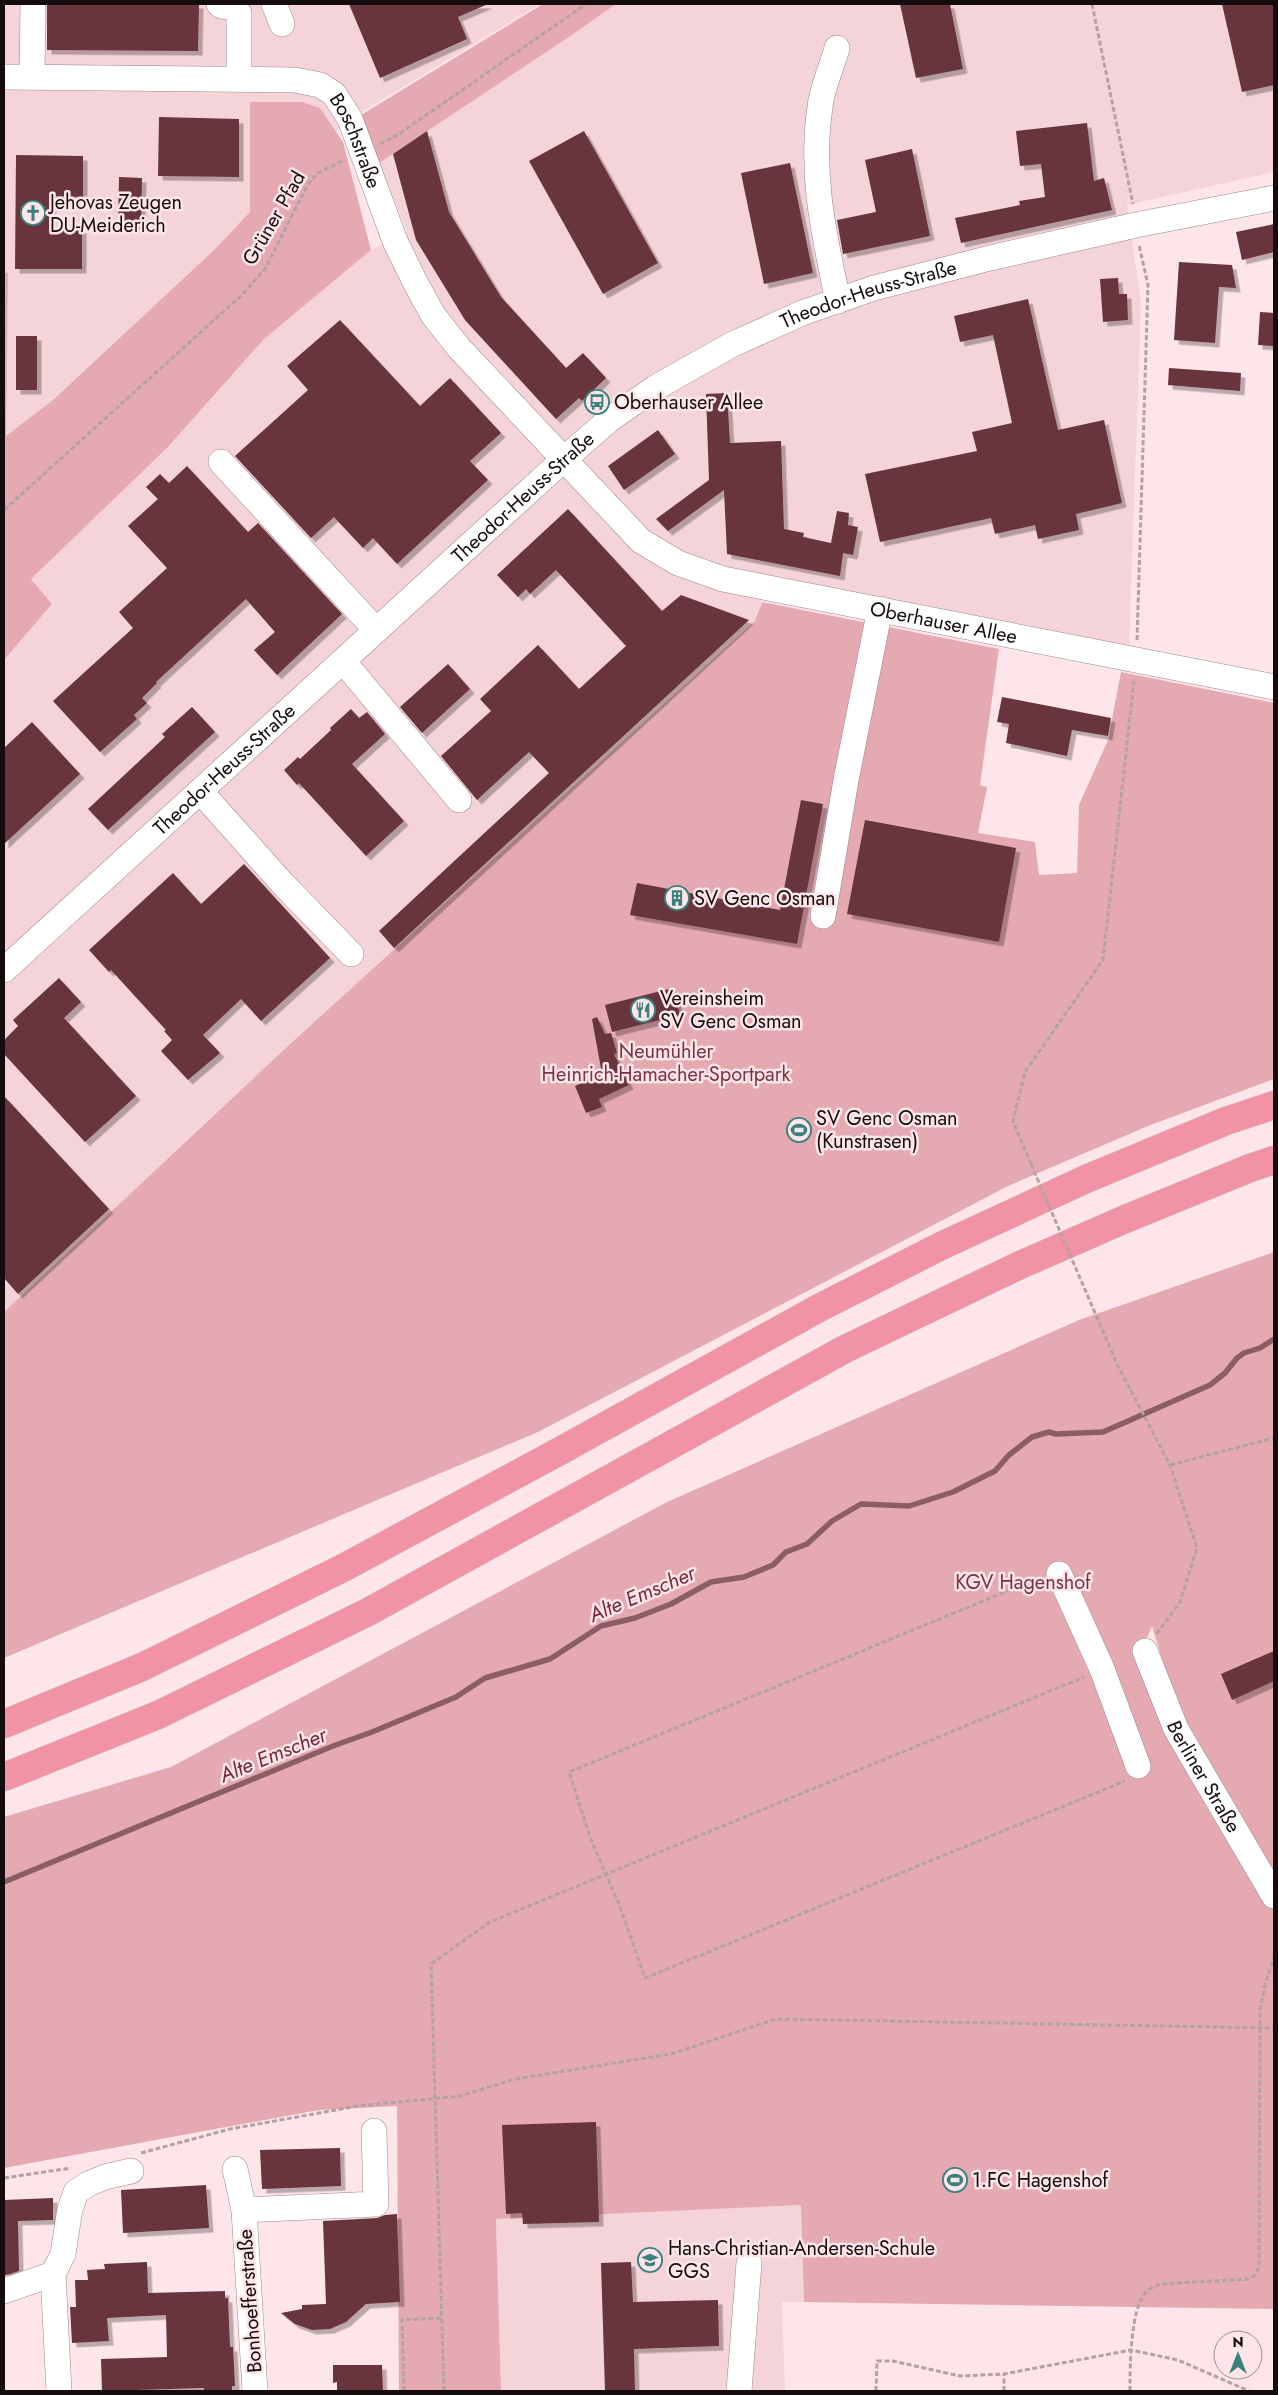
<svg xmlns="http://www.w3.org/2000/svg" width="1278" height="2395" viewBox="0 0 1278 2395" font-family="Jost,sans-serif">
	<defs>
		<filter id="shadow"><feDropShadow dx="4.5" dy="4.5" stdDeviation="0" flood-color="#0004"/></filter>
	</defs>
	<rect width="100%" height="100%" fill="#fee5e9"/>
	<path fill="#f4d4d8" d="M4,4H540L350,119L336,131L320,108L302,102H250V212L214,250L53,400L5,437L8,273L4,272Z
		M616,4H1274V172L1127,205L1141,303L1129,647L769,577L755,621L289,1045L4,1312V660L52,604L31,579L167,448L264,339L371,250L407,231L379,163L566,39Z
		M801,2205L804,2302H782L785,2391H501L496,2219Z"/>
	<path fill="#e5a9b2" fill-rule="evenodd" d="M543,4H616L566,39L379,163L361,115Z
		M250,102H302L320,108L343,142L371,250L264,339L167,448L31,579L52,604L4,660V272L8,273L6,436L53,400L214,250L250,212Z
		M762,602L999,649L980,785L987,787L978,833L1035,842L1039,875L1077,873L1079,805L1108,740L1121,672L1274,703V1079L1148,1126L1008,1186L538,1432L4,1658V1312L289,1045L755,621Z
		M1274,1252V2309L804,2302L801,2205L496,2219L501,2391H399L397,2106L319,2110L4,2168V1817L171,1767L667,1502L1079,1320ZM1152,1626L1171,1688L1146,1640Z"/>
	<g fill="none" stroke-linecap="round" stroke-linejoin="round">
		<path stroke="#8a5e64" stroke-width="5.5" d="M4,1882L333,1746L372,1732L456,1697L485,1678L550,1659L601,1626L635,1618L671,1604L711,1582L744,1577L773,1565L786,1552L807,1544L832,1521L861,1504L909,1506L953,1492L995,1471L1009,1455L1032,1437L1049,1432L1056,1434L1103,1432L1210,1385L1225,1373L1237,1358L1244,1353L1260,1348L1274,1339"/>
	</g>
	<path fill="#67343e" filter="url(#shadow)" d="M47,4H199L198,51L47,50Z
		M349,4H488L458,17L467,39L380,78Z
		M900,4H950L963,69L916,78Z
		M1222,4H1274V85L1242,92Z
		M159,117L239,119V177L158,176Z
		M1087,123L1094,181L1104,178L1112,210L961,243L955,218L1020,205L1019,201L1045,197L1041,164L1020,166L1016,131Z
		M427,131L449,212L501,297L566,368L583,353L606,378L582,401L579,398L556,419L465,320L416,240L393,154Z
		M584,131L658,263L603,294L529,161Z
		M912,149L930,236L843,254L837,220L876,212L865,160Z
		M16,155L83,156V197L52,196L51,229H82V269H15Z
		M790,163L813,273L764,284L741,173Z
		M119,177L142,178L141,229L118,228Z
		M1274,224V252L1242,260L1236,232Z
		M1179,262L1232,265L1236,288L1219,287L1215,343L1174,340Z
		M1118,278L1119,294H1127L1128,320L1103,322L1100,279Z
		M1028,299L1058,430L1104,420L1122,503L1076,514L1079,530L1038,539L1035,525L995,534L991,518L880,542L865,474L977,451L972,432L1012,423L993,335L960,342L954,316Z
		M1260,312L1274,313V346L1258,345Z
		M340,320L420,406L450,378L501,433L470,461L488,480L397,564L373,538L363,548L334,517L311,538L235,456L308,390L287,366Z
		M16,336H37V390H16Z
		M1169,368L1241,373L1240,391L1168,385Z
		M727,393L730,443L781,441L784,529L804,533L803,537L831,543L837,511L849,513L848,525L858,527L853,555L843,553L840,576L727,554L724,490L668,531L656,519L709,480L706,394Z
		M658,430L675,454L624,490L608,466Z
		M187,466L248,532L258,523L342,614L277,675L254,650L275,632L246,599L156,682L157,683L142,698L147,703L134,715L137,719L100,752L53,701L133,628L119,612L167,568L128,526L158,499L146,487L160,474L169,483Z
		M568,509L662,611L681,595L749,620L394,948L379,931L549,773L529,752L477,800L441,756L491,711L480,699L538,645L579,689L626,646L556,570L530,594L526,589L518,597L497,575Z
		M448,664L470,689L422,733L400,707Z
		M1002,697L1111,718L1108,736L1072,730L1067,756L1006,743L1009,724L997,722Z
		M192,707L215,732L108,830L88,809L165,737L162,734Z
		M351,709L359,718L367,712L385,734L352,764L404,821L366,856L299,783L297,785L284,770L298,757L300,759L331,730L330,728Z
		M32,722L80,774L4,844V748Z
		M801,800L823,804L797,944L630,915L637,883L780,910Z
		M865,820L1016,848L999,942L847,914Z
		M244,864L330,958L261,1021L241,999L203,1035L220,1053L188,1080L161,1051L172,1040L164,1031L166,1030L111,970L109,972L89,950L173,873L201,904Z
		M59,978L81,1002L64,1018L136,1096L85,1142L4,1054V1040L18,1026L13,1020Z
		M673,988L680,1015L612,1032L605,1005Z
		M597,1017L605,1034L611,1033L617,1053L614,1054L629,1085L599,1099L602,1107L586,1113L575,1086L602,1074L592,1019Z
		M4,1096L109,1209L18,1294L4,1278Z
		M1274,1651V1681L1232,1700L1221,1674Z
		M596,2122L599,2222L523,2224L522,2213L506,2214L502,2125Z
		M340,2148L341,2186L262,2189L260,2150Z
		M206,2185L209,2228L123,2233L121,2190Z
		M53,2198V2220L18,2221L19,2271L4,2276V2200Z
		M397,2214L400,2302L366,2304L346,2322L330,2329L312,2330L295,2324L281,2313L302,2309V2305L326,2304L323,2221L377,2218L385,2215Z
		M147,2262L148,2293L225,2291V2298H228L230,2347H233L235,2386H232V2391H204V2388L102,2391L101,2359L167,2357L166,2315L107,2318L109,2341L72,2343L70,2307H76L75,2280H88L87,2270L105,2269L104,2264Z
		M631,2262L633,2302L718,2300L719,2346L634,2349L635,2391H605L601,2263Z
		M333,2365H382L383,2391H337V2382L333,2383Z"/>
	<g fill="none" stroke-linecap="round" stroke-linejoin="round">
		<defs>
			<g id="minor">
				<path d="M219,4L221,6L233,7L239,13V79"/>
				<path d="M274,4L282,24"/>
				<path d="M837,48C832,67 822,87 820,107C810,175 824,234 838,301"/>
				<path id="s1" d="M4,77L295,80L320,85L334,94L350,119L395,241L415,282L433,315L459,348L641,541L678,563L723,579L1274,687"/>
				<path d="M32,77L33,4"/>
				<path d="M221,462L376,630"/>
				<path d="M343,661L459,800"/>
				<path d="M200,791L282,883L351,954"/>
				<path d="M823,916L846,780L880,609"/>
				<path id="s2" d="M4,970L563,460L610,419L655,388L731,345L802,313L874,288L990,258L1136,225L1274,198"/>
				<path d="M1059,1574L1102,1669L1138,1766"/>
				<path id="s3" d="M1145,1651L1176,1729L1274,1896"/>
				<path d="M235,2169L244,2210"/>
				<path d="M4,2291L53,2274"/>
				<path d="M59,2391L53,2274L63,2254L70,2209L76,2192L88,2184L105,2177L131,2171"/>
				<path d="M255,2391L244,2210L376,2204L374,2131"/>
				<path d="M739,2391L749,2263"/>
			</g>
			<path id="highway" d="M4,1724L142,1667L343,1568L560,1451L819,1308L941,1246L1086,1179L1226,1121L1274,1105
				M4,1777L158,1715L368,1612L845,1349L1018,1266L1123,1220L1250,1168L1274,1160"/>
		</defs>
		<use href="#minor" stroke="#9c8689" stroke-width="26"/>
		<use href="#highway" stroke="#d0cecf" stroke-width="29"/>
		<path stroke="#b4a1a4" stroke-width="3" stroke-dasharray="5 2.5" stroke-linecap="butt" d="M1092,4L1133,204
			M380,144L399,134L586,4
			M4,510L243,294L265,269L308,184L318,173L342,161
			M1137,640L1148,285L1139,245
			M1031,1164L1013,1121L1025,1072L1103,960L1134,681
			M1117,1364L1170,1465L1197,1548L1180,1602L1156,1635
			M1170,1465L1274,1438
			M1039,1578L569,1772L591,1840L619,1904L645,1978L1125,1781
			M141,2153L230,2129L358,2106L460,2096L515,2079L671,2054L776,2019L1274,2028
			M4,2178L71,2168
			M404,2391L402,2320L442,2318
			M444,2391L431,1964L490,1922L1084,1677
			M876,2391L877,2361H893L960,2376L1004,2374L1131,2350L1178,2360L1249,2391
			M1004,2391V2374
			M1130,2391C1130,2368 1130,2309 1146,2292C1150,2288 1156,2286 1160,2284L1249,2279L1255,2275L1259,2267L1260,2011L1265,1985L1274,1957"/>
		<use href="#minor" stroke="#fff" stroke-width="25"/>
		<use href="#highway" stroke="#f193a4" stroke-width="28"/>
		<path stroke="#b4a1a4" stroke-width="3" stroke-dasharray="5 2.5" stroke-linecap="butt" d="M1031,1164L1117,1364"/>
	</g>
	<defs>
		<symbol id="church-ring" viewBox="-11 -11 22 22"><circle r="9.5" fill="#fee5e9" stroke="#3a817c" stroke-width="1.5"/><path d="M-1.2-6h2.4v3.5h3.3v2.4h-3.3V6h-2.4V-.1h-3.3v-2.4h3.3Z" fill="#3a817c"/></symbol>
		<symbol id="bus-ring" viewBox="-11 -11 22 22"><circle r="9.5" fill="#fee5e9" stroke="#3a817c" stroke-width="1.5"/><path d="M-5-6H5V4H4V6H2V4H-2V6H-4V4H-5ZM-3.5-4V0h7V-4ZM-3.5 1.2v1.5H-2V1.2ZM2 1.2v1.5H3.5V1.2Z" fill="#3a817c"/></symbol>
		<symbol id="building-ring" viewBox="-11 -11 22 22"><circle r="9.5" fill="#fee5e9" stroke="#3a817c" stroke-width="1.5"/><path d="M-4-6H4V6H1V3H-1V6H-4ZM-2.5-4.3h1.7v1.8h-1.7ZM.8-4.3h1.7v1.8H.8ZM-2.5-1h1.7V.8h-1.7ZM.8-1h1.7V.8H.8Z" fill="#3a817c"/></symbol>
		<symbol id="restaurant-ring" viewBox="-11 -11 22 22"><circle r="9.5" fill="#fee5e9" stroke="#3a817c" stroke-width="1.5"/><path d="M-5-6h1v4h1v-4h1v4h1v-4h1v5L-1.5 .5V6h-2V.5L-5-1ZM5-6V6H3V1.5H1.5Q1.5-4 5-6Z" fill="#3a817c"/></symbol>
		<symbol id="stadium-ring" viewBox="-11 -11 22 22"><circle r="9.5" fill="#fee5e9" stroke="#3a817c" stroke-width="1.5"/><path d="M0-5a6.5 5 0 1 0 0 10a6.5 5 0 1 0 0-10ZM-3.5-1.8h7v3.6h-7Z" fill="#3a817c"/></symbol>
		<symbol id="school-ring" viewBox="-11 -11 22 22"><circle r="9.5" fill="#fee5e9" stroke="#3a817c" stroke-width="1.5"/><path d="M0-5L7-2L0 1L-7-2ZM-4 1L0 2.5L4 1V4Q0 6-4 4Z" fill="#3a817c"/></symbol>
	</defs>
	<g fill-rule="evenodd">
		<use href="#church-ring" x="19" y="199" width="28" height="28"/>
		<use href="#bus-ring" x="583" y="388" width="28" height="28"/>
		<use href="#building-ring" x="663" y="884" width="28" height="28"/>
		<use href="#restaurant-ring" x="629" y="996" width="28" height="28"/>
		<use href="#stadium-ring" x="785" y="1116" width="28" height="28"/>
		<use href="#stadium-ring" x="941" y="2166" width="28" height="28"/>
		<use href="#school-ring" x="636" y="2246" width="28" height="28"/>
	</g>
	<g text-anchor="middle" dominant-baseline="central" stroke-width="5" stroke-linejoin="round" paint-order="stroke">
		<g font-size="20" fill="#140c0d" stroke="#fee5e9">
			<text stroke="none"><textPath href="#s1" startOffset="385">Boschstraße</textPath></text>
			<text transform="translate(274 218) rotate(-60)">Grüner Pfad</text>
			<text stroke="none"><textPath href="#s2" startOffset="1108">Theodor-Heuss-Straße</textPath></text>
			<text stroke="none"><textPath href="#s2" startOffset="702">Theodor-Heuss-Straße</textPath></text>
			<text stroke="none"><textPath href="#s1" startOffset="1199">Oberhauser Allee</textPath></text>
			<text stroke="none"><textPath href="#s2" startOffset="298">Theodor-Heuss-Straße</textPath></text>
			<text stroke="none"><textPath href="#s3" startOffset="139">Berliner Straße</textPath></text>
			<text transform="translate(250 2301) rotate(-94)">Bonhoefferstraße</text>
		</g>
		<g font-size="20" fill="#140c0d" stroke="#fee5e9" text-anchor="start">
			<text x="50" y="202">Jehovas Zeugen<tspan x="50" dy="23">DU-Meiderich</tspan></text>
			<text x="614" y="402">Oberhauser Allee</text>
			<text x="694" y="898">SV Genc Osman</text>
			<text x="660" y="998">Vereinsheim<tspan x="660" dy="23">SV Genc Osman</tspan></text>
			<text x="816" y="1118">SV Genc Osman<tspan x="816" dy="23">(Kunstrasen)</tspan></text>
			<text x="972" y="2180">1.FC Hagenshof</text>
			<text x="668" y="2248">Hans-Christian-Andersen-Schule<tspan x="668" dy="23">GGS</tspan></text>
		</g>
		<g font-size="20" fill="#7c3142" stroke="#fee5e9">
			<text x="666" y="1051">Neumühler<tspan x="666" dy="23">Heinrich-Hamacher-Sportpark</tspan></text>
			<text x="1023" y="1582">KGV Hagenshof</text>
		</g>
		<g font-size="21" font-style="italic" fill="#732a3b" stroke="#fee5e9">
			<text transform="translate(642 1594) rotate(-23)">Alte Emscher</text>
			<text transform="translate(273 1755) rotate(-22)">Alte Emscher</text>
		</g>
	</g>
	<rect width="1278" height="2395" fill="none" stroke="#140c0d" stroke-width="10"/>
	<g transform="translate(1238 2355)"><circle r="24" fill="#fee5e9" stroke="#a08e91"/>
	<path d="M0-4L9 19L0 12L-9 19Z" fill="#3a817c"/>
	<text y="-8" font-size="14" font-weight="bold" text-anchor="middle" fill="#140c0d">N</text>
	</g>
</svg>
